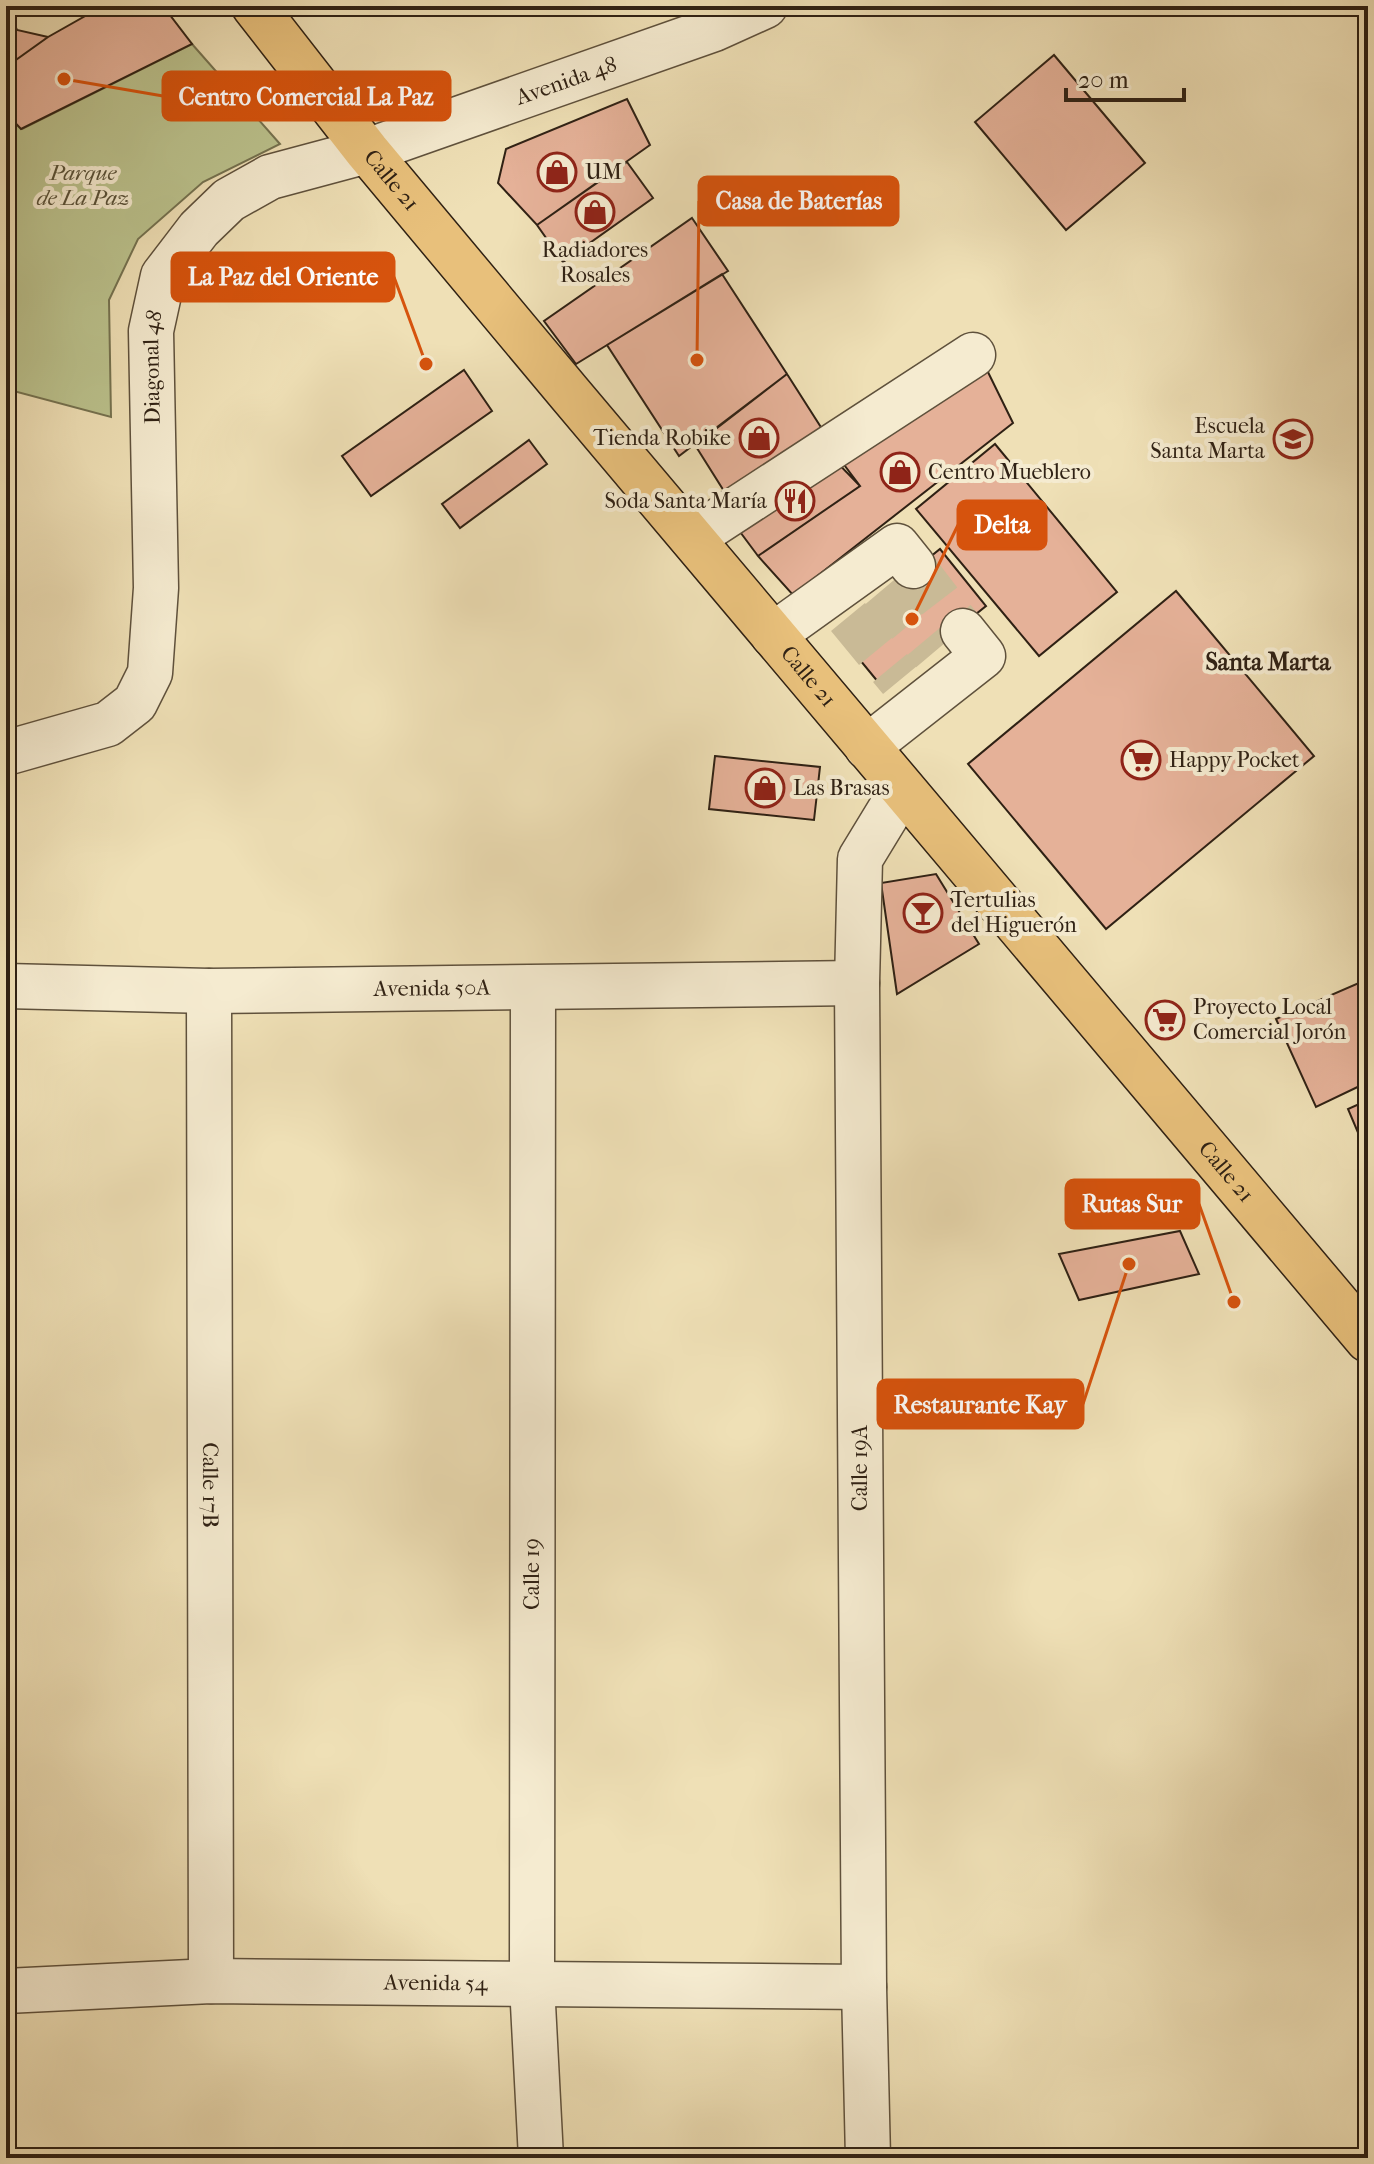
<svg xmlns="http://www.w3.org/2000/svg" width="1374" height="2164" viewBox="0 0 1374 2164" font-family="'IM FELL French Canon',serif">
	<rect width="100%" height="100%" fill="#efe0b6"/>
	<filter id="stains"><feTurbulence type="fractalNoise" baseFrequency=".0025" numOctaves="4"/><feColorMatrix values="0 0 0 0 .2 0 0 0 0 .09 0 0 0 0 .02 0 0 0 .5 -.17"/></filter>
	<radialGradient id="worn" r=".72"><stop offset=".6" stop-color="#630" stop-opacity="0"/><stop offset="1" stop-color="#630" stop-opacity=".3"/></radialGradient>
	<path fill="#bbc28d" stroke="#757250" stroke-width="2" d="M192,44L280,144L203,182L138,239L109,300L111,417L6,389V113L22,129Z"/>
	<path fill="#e5b198" stroke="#2f2114" stroke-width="2" d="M6,6L17,30L48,37L103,6H163L192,44L21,129L6,113Z
		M6,6L17,30L48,37L6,67Z
		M1054,55L1145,163L1066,230L975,122Z
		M627,99L650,145L537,225L498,183L506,149Z
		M627,162L653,198L563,262L537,225Z
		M692,218L728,271L576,364L544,321Z
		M722,274L787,374L679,456L607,345Z
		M984,364L1013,423L793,595L758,556L860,486L839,458Z
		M464,370L492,411L371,496L342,456Z
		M787,374L824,432L729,499L695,445Z
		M529,440L547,464L460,528L442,504Z
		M995,444L1117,592L1039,656L916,509Z
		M827,452L860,486L758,556L729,517Z
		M940,549L986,606L883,688L837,632Z
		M1176,591L1314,756L1106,929L968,764Z
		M715,756L820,767L814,820L709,809Z
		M936,874L979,944L897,994L881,883Z
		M1368,979V1082L1316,1107L1276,1019Z
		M1368,1100V1131L1359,1135L1348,1109Z
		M1368,1131V1159L1359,1135Z
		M1180,1231L1199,1274L1079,1300L1059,1254Z"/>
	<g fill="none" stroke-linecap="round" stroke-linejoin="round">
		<path stroke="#c9ba96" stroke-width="44" stroke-dasharray="44 22" stroke-linecap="butt" d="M913,566L963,631
			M881,591L933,653
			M848,617L900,680"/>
		<defs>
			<g id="minor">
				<path d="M692,538L973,355"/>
				<path d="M773,635L897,546L913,566"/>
				<path d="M867,747L983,656L963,631"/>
				<path id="s1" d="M6,753L108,724L135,703L150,673L156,588L151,331L163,276L199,229L229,200L270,177L367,151L714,29L765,6"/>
				<path id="s2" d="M6,986L209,991L857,983"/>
				<path d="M533,989L532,1985L541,2158"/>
				<path id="s3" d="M209,991L211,1981"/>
				<path id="s4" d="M6,1991L211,1981L864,1987"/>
				<path d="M868,2158L864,1987L857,983L860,859L902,790"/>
			</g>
			<g id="major">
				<path id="s5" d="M254,6L367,151L570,394L1368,1340"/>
			</g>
		</defs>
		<use href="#minor" stroke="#5f513c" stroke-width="47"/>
		<use href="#major" stroke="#2f2114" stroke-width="47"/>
		<use href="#minor" stroke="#f5ebd0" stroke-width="44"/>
		<use href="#major" stroke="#e8c07b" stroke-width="44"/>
	</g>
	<defs>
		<symbol id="shop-ring" viewBox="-11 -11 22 22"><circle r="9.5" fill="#f5ebd0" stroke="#8f2418" stroke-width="1.5"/><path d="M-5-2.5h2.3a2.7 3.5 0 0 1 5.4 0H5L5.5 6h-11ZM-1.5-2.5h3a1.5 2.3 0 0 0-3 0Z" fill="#8f2418"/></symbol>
		<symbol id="school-ring" viewBox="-11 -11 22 22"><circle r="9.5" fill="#f5ebd0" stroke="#8f2418" stroke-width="1.5"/><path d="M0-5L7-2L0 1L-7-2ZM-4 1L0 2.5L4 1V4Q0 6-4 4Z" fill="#8f2418"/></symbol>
		<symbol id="restaurant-ring" viewBox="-11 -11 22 22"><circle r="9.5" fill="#f5ebd0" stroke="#8f2418" stroke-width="1.5"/><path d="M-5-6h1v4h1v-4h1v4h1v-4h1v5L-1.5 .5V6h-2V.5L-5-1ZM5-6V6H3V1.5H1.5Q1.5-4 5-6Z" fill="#8f2418"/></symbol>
		<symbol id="supermarket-ring" viewBox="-11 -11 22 22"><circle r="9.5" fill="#f5ebd0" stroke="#8f2418" stroke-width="1.5"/><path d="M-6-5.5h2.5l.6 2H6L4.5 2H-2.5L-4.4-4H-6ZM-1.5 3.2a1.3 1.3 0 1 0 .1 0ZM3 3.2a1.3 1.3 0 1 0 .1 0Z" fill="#8f2418"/></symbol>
		<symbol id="bar-ring" viewBox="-11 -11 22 22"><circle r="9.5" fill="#f5ebd0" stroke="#8f2418" stroke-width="1.5"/><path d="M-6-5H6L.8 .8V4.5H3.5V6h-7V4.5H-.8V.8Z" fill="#8f2418"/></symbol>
	</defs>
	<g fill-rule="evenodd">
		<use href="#shop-ring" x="535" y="150" width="44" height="44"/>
		<use href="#shop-ring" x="573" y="190" width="44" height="44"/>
		<use href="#shop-ring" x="737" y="416" width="44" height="44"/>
		<use href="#school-ring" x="1271" y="417" width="44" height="44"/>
		<use href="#shop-ring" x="878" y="450" width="44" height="44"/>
		<use href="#restaurant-ring" x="773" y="479" width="44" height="44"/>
		<use href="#supermarket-ring" x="1119" y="738" width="44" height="44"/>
		<use href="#shop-ring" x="743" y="766" width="44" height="44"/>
		<use href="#bar-ring" x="901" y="891" width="44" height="44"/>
		<use href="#supermarket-ring" x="1143" y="998" width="44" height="44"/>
	</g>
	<g text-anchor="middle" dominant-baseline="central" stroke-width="8" stroke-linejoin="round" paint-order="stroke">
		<g font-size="22" fill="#2f2114" stroke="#f5ebd0">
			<text stroke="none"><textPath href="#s1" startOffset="1032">Avenida 48</textPath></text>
			<text stroke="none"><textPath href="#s5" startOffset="222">Calle 21</textPath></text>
			<text stroke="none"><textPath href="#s1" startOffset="480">Diagonal 48</textPath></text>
			<text stroke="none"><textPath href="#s5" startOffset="870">Calle 21</textPath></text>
			<text stroke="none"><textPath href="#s2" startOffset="426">Avenida 50A</textPath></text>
			<text stroke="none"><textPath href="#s5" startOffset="1518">Calle 21</textPath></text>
			<text transform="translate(860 1468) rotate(-90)">Calle 19A</text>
			<text stroke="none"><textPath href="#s3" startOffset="494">Calle 17B</textPath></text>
			<text transform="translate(532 1574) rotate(-90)">Calle 19</text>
			<text stroke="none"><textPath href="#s4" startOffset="430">Avenida 54</textPath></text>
		</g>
		<g font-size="22" fill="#2f2114" stroke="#f5ebd0" text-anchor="start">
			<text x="585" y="172">UM</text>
			<text x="595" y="250" text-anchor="middle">Radiadores<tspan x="595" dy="25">Rosales</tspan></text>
			<text x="1265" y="426" text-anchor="end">Escuela<tspan x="1265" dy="25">Santa Marta</tspan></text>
			<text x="731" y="438" text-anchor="end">Tienda Robike</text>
			<text x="928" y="472">Centro Mueblero</text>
			<text x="767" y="501" text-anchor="end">Soda Santa María</text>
			<text x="1169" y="760">Happy Pocket</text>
			<text x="793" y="788">Las Brasas</text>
			<text x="951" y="900">Tertulias<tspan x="951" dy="25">del Higuerón</tspan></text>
			<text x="1193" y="1007">Proyecto Local<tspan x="1193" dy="25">Comercial Jorón</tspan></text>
		</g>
		<g font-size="22" font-style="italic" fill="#595138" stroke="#f5ebd0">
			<text x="83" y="173">Parque<tspan x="83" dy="25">de La Paz</tspan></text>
		</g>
		<g font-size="24" font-weight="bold" fill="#2f2114" stroke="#f5ebd0">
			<text x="1268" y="662">Santa Marta</text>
		</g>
	</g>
	<path fill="none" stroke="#d6530d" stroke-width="3" d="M64 79L163 96M697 360L699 201M426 364L394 277M912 619L958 525M1234 1302L1199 1204M1129 1264L1083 1404"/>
	<g fill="#d6530d" stroke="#f5ebd0" stroke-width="3">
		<circle cx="64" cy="79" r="8"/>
		<circle cx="697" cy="360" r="8"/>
		<circle cx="426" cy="364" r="8"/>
		<circle cx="912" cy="619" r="8"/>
		<circle cx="1234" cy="1302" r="8"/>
		<circle cx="1129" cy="1264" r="8"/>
	</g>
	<g fill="#d6530d" stroke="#d6530d" stroke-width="3">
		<rect x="163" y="72" width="287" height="48" rx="8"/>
		<rect x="699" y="177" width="199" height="48" rx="8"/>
		<rect x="172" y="253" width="222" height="48" rx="8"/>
		<rect x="958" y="501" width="88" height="48" rx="8"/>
		<rect x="1066" y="1180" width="133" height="48" rx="8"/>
		<rect x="878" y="1380" width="205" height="48" rx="8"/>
	</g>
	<g font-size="24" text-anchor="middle" font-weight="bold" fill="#fff">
		<text x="306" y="105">Centro Comercial La Paz</text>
		<text x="799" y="209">Casa de Baterías</text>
		<text x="283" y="285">La Paz del Oriente</text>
		<text x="1002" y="533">Delta</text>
		<text x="1132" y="1212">Rutas Sur</text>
		<text x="980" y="1413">Restaurante Kay</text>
	</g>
	<rect width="1374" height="2164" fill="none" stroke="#efe0b6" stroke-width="32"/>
	<rect x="8" y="8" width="1358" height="2148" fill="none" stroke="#2f2114" stroke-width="4"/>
	<rect x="16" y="16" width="1342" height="2132" fill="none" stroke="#2f2114" stroke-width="2"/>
	<path d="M1066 88v12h118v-12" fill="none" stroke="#2f2114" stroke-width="4"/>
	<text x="1078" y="88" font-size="24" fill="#2f2114" stroke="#f5ebd0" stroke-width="6" paint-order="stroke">20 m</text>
	<rect width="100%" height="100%" filter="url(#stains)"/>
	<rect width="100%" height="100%" fill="url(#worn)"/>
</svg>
